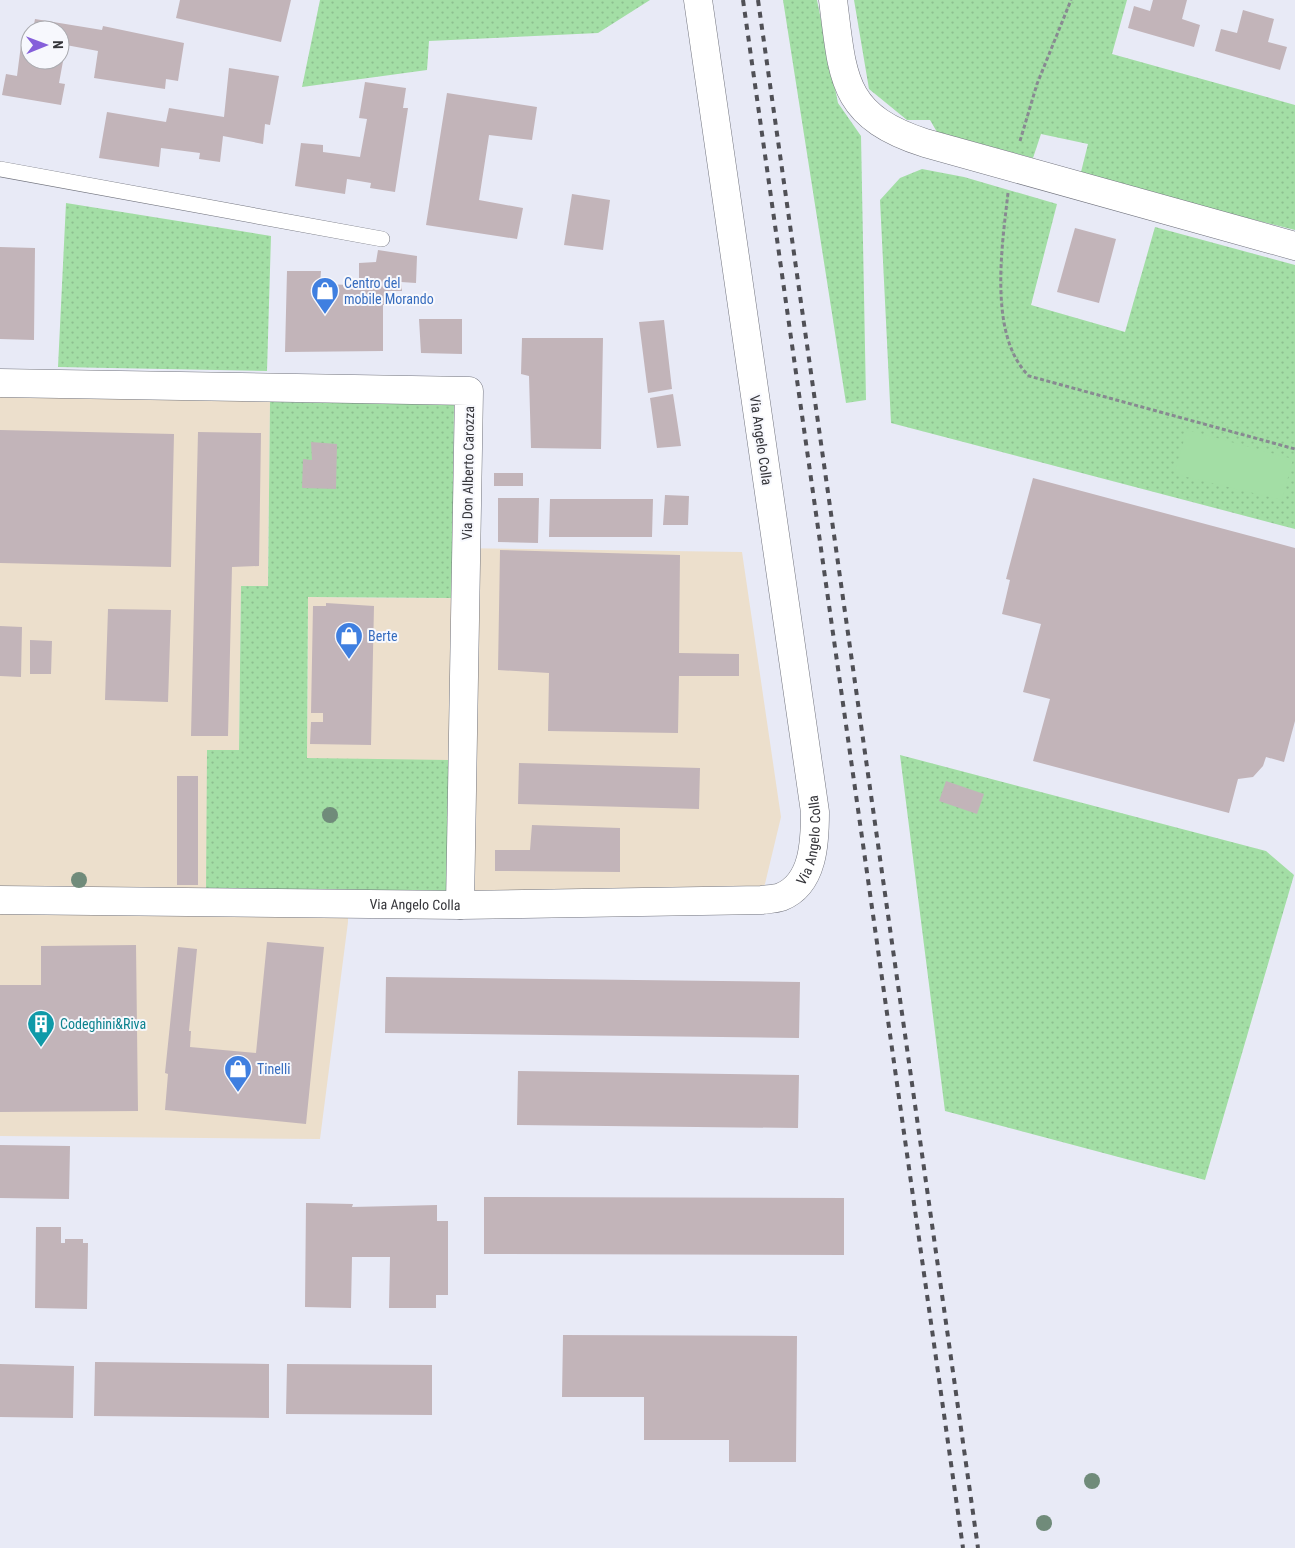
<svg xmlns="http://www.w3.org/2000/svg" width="1295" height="1548" viewBox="0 0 1295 1548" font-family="'Roboto Condensed',sans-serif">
	<defs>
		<pattern id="grass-dots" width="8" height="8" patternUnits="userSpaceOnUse" patternTransform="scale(1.25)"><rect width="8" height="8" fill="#a3dea5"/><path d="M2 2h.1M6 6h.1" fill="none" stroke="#8dbf8f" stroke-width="1.8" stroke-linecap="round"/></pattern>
	</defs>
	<rect width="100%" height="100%" fill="#e8eaf6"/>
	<path fill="#ecdfcc" d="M0,391L270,402L268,586H241L239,750H208L348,894V922L320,1139L0,1136Z
		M452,548L742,552L781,817L764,888L448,895L307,758L308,597L452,598Z"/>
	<path fill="url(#grass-dots)" d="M320,0H650L598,33L429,41L427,70L302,87Z
		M783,0H817L838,103L861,136L866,400L846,403Z
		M854,0H1127L1112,54L1295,105V230L1080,176L1088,144L1041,134L1033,158L937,132L930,120H907L869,89Z
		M922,169L964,177L1057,204L1031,305L1125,332L1155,227L1295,265V529L891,423L880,200L900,178Z
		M66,203L271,236L267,371L58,367Z
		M270,402L454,404L452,598L308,597L307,758L449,760L448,895L206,893L207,750H239L241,586H268Z
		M900,755L1266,851L1294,875L1205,1180L945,1111Z"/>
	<path fill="#a3dea5" d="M1187,430L1293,459L1282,500L1174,474Z"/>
	<path fill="#c2b4b9" d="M180,0H291L281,42L176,18Z
		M1153,0H1187L1182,19L1200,25L1194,47L1128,28L1134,6L1150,11Z
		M1243,10L1274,19L1268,42L1287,47L1280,70L1215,51L1221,29L1237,33Z
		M35,19L102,30L103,26L184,43L178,81L166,79L165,89L94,78L98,51L66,45L59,83L65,84L61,105L2,95L6,74L17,76L22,37L30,39V60H60V30H33Z
		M229,68L279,76L270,125L265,124L263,144L223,136L220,162L199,159L200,153L161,148L159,167L99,158L107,112L166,122L169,108L224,117Z
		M365,82L406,88L403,108H408L395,192L370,188L371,183L347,179L345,194L295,186L301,143L323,145V152L360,157L367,119L359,118Z
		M447,93L537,107L532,140L489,135L479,200L523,208L517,239L426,225Z
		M572,194L610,200L603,250L564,245Z
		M1075,228L1116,239L1099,303L1057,292Z
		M0,247L35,248L34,340L0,339Z
		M378,250L417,256L416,283L401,282L402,291H389V305H383V351L285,352L287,271H321L320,284L352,285L359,289V263L376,262Z
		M419,319H462V354L421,353Z
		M664,320L672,389L648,393L639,322Z
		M522,338H603L601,449L531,448L529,376L521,374Z
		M673,394L681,446L657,448L650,398Z
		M0,430L174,434L171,567L0,563Z
		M198,432L261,433L259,566L232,567L228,736H191Z
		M311,442L337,444L336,489L302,488L303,459L312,460Z
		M494,473H523V486H494Z
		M1033,478L1295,548V721L1284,762L1266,757L1263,766L1253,777L1238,779L1229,813L1033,761L1050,699L1023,692L1041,624L1002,614L1010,580L1006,579Z
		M665,495L689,496L688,525H663Z
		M498,498H539L538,543L498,542Z
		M550,499H653L652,537H549Z
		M500,550L680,555L679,653L739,654V676H679L678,733L548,731L549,673L498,670Z
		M326,603L374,606L371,745L310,744L311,722H323V713H311L313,606H326Z
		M108,609L171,610L168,702L105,700Z
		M0,626L22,627L21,677L0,676Z
		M30,640L52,641L51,674H30Z
		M519,763L700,768L699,809L518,804Z
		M177,776H198V885H177Z
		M946,781L984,794L977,814L939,801Z
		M532,825L620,828V872L495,871V850H530Z
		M267,942L324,947L306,1124L165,1110L168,1074L165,1073L178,947L197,949L189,1031H191L190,1047L256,1053Z
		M136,945L138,1111L0,1112V985H41V946Z
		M386,977L800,982L799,1038L385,1033Z
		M518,1071L799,1075L798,1128L517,1125Z
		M0,1145L70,1146L69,1199L0,1198Z
		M484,1197L844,1198V1255L484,1254Z
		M306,1203L353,1204L352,1207L437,1205V1221H448V1295H436V1308H389L390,1257H352L351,1308L305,1307Z
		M36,1227H61V1243H65V1239H83V1243H88L87,1309L35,1308Z
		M563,1335L797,1336L796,1462H729V1440H644V1397H562Z
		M95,1362L269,1364V1418L94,1416Z
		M0,1364L74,1366L73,1418L0,1417Z
		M287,1364L432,1365V1415L286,1414Z"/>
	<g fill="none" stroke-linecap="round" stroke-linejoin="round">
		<defs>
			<path id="service" d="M0,169L382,239"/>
			<g id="minor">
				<path d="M833,0C843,78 841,116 925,143L1295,246"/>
				<path d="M0,383L469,391L460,905"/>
				<path id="s1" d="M0,900L460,905L762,900C768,899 775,899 781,897C814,884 815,841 815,812L698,0"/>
			</g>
		</defs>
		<use href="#service" stroke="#72747e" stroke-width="16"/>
		<use href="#minor" stroke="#72747e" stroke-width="29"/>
		<path stroke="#888991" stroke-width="3" stroke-dasharray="4 2.5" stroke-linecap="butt" d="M1020,141L1037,84L1071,0
			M1008,193C1002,246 988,336 1029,376L1295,449"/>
		<use href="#service" stroke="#fff" stroke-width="15"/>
		<use href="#minor" stroke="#fff" stroke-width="28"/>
		<path stroke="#505056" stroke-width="4" stroke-dasharray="6 6" stroke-linecap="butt" d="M743,0L963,1548
			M758,0L978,1548"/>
	</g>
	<g fill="#708b7a">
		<circle cx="330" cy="815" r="8"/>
		<circle cx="79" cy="880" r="8"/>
		<circle cx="1092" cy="1481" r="8"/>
		<circle cx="1044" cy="1523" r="8"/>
	</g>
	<defs>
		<symbol id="shop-pin" viewBox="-11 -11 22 30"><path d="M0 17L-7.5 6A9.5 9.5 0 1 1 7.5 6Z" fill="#3f7fe0" stroke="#f7f8fd"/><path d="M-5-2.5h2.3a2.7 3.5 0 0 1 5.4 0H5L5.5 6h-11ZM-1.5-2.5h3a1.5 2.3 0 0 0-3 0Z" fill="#fff"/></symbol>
		<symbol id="building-pin" viewBox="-11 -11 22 30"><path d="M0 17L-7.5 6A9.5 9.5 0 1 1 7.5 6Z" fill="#0f9aa8" stroke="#f7f8fd"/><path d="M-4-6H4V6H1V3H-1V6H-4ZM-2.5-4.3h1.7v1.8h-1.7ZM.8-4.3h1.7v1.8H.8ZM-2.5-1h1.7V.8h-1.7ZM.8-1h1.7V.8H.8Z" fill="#fff"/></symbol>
	</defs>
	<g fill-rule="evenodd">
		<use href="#shop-pin" x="309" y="275" width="32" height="43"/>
		<use href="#shop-pin" x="333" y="620" width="32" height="43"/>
		<use href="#building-pin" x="25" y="1008" width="32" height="43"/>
		<use href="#shop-pin" x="222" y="1053" width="32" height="43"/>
	</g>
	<g text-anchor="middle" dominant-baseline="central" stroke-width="4" stroke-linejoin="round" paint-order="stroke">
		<g font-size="14" fill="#366cbe" stroke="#f7f8fd" text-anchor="start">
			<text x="344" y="283">Centro del<tspan x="344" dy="16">mobile Morando</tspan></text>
			<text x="368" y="636">Berte</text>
			<text x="257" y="1069">Tinelli</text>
		</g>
		<g font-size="14" fill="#35353a" stroke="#f7f8fd">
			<text transform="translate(761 440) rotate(82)">Via Angelo Colla</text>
			<text transform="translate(468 473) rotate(-89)">Via Don Alberto Carozza</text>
			<text stroke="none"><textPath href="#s1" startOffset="850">Via Angelo Colla</textPath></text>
			<text stroke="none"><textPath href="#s1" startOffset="415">Via Angelo Colla</textPath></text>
		</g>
		<g font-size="14" fill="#0d838f" stroke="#f7f8fd" text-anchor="start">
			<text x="60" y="1024">Codeghini&amp;Riva</text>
		</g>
	</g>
	<g transform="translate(45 45) rotate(89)"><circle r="24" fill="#f7f8fd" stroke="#a9aaaf"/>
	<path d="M0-4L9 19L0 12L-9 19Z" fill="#855fda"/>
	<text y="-8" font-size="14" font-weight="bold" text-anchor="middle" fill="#35353a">N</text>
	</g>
</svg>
